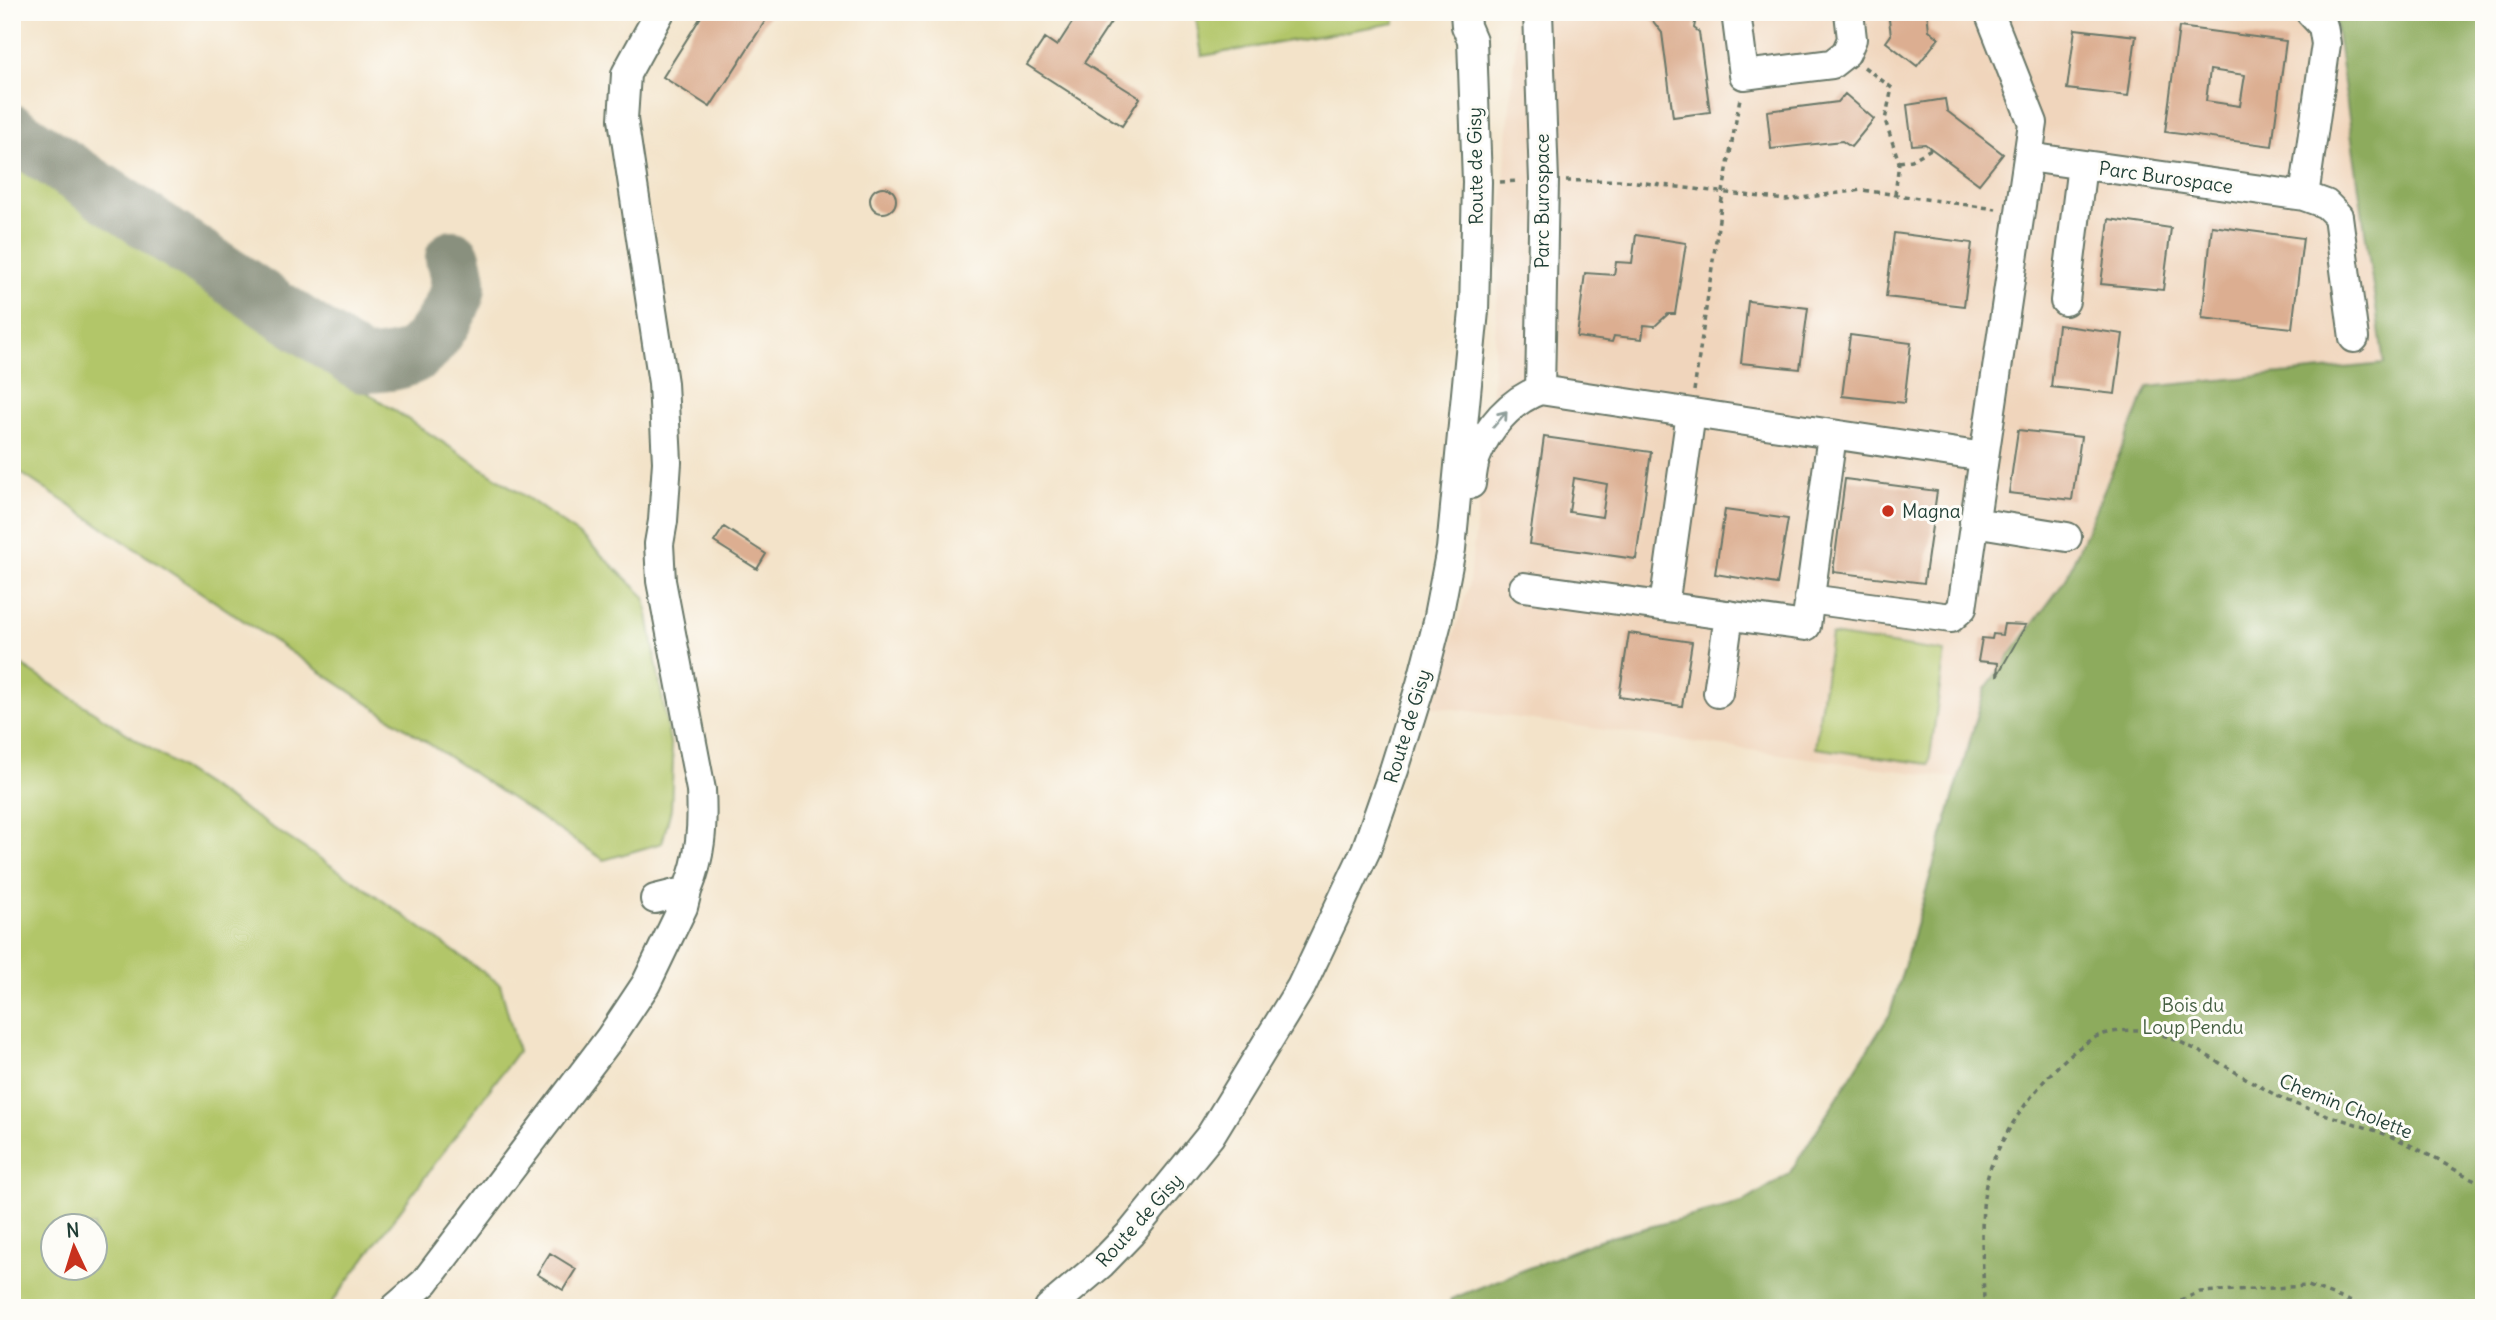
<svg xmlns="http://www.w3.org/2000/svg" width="2496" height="1320" viewBox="0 0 2496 1320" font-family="Delius,sans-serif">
	<rect width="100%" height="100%" fill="#fdfcf7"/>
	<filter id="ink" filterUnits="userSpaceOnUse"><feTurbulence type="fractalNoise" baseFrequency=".0143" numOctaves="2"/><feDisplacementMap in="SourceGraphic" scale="14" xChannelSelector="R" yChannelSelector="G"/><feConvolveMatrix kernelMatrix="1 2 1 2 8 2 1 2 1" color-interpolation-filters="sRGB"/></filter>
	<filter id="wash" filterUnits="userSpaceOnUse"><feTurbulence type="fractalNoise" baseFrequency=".00686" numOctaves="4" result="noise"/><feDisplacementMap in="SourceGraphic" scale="28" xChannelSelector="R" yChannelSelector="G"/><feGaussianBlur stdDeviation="1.57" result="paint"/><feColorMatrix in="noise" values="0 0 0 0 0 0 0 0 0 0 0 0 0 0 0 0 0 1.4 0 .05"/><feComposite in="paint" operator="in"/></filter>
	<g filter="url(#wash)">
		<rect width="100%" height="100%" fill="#f3e3c9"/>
		<path fill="#f0d5bc" d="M1514,12H2329L2335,20L2384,365L2148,387L2066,579L1985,689L1960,779L1432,706L1468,588L1490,421L1506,151L1516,38Z"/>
		<path fill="#b2c669" stroke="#68824e" stroke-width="2" fill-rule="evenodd" d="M1195,12H1394L1395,23L1202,56Z
			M12,159L532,501L586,540L645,597L673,760L671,809L662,843L604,860L12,467Z
			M1831,635L1945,652L1929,764L1815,748Z
			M12,659L358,883L500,984L518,1051L328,1308H12ZM52,1226H94V1268H52Z"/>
		<path fill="#8dab5d" stroke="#567448" stroke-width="2" d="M2329,12H2484V1308H1449L1451,1299L1599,1240L1742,1203L1789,1174L1890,1014L1985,689L2066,579L2148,387L2384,364L2335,20Z"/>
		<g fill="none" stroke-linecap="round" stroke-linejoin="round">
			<path stroke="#89907e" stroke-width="56" d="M12,132L363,365C380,364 401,364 416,354C432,344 457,303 458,285C458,275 455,266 453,258"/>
		</g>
		<g id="blocks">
			<path fill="#dcae91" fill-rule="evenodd" d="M704,12H771L710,107L663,77Z
				M1079,12H1096L1111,22L1084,63L1140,98L1122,126L1027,65L1045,38L1057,46Z
				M1646,12H1691L1695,23L1694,28L1699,32L1710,112L1673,117L1662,33Z
				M1888,12H1927L1929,30L1939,38L1917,66L1886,42L1891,35Z
				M2179,27L2286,41L2272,146L2165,132ZM2210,70L2245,75L2240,106L2206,101Z
				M2075,29L2136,36L2128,96L2067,89Z
				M1845,94L1874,119L1851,147L1842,141L1771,149L1767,111L1838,102Z
				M1945,99L1947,111L2003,154L1979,184L1925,144L1912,145L1907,105Z
				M870 200a13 13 0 1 1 26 0a13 13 0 1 1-26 0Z
				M2109,219L2171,228L2163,290L2101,284Z
				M2212,226L2303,238L2292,328L2202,318Z
				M1894,233L1972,243L1964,306L1886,297Z
				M1636,235L1686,243L1675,314H1668L1655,326L1644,325L1642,339L1614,336L1612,342L1577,337L1585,273L1614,275L1616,262L1632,263Z
				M1748,301L1808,308L1800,369L1741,363Z
				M2058,325L2123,334L2115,394L2051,387Z
				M1850,335L1911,343L1904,403L1842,396Z
				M2018,430L2081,437L2072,500L2009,493Z
				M1544,437L1651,452L1636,559L1529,544ZM1574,478L1607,484L1602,517L1569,512Z
				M1845,479L1937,491L1924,583L1833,572Z
				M1725,510L1788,519L1777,584L1715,574Z
				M724,527L766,554L757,569L714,542Z
				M2004,624L2026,625L1997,676L1998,663L1978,661L1982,638L1992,639L1993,634L2002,635Z
				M1629,633L1692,642L1682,706L1619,697Z
				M550,1253L576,1269L563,1290L537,1274Z"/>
		</g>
	</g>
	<g filter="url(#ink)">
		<use href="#blocks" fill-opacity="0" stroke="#697768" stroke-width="2"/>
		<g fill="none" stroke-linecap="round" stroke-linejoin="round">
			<defs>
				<path id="minor" d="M1538,12L1544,181L1540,390
					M1736,12L1744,75L1832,64L1846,53L1852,39L1849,12
					M2028,157L2304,196L2326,204L2338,216L2354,338
					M2304,196L2326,44L2323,26L2310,12
					M2065,301L2082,165
					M1471,484C1472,475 1473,465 1476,457C1487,428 1511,400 1540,390L1984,457
					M1974,522L2067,537
					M1524,587L1806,626L1832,435
					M1809,599L1951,618L1962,608L2033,123L1989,12
					M1664,606L1691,413
					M1718,693L1729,615
					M655,899L687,891C701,857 703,826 701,790L661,581L659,544L663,521L667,462L663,383L623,119L626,74L660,12
					M395,1308L425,1282L610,1038L646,984L683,907L687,891
					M1049,1308L1101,1264L1131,1233L1210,1136L1301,987L1366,850L1394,770L1421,684L1437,622L1451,549L1474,311L1477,182L1472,40L1466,26L1465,12"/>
			</defs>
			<use href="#minor" stroke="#697768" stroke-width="32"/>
			<path stroke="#697768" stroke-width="3.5" stroke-dasharray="5 5" stroke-linecap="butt" d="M1864,67L1892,88L1885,120L1899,162L1895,195
				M1899,162L1912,160L1931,149
				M1566,181L1620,180L1786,200L1862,190L1996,209
				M1500,182L1520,181
				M1694,391L1723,192L1740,98
				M1984,1308C1984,1268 1978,1219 1987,1180C1997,1134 2055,1056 2098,1036C2108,1032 2124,1030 2135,1030C2177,1029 2247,1083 2288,1101C2324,1116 2363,1124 2399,1140C2428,1153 2454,1171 2484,1184
				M2162,1308L2200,1292L2308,1286L2368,1308"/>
			<use href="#minor" stroke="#fff" stroke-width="28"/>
		</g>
		<defs><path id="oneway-shaft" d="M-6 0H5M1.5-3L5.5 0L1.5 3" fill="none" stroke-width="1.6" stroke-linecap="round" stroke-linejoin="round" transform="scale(1.75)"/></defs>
		<use stroke="#8f9e9a" href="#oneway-shaft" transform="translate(1500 419) rotate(-50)"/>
	</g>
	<circle fill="#c8321e" stroke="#fdfcf7" stroke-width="2.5" cx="1888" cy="511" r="7"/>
	<g text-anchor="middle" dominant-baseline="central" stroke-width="6" stroke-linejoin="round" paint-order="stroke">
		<g font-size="19" fill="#1f3d34" stroke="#fdfcf7">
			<text transform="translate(1475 166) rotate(-91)">Route de Gisy</text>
			<text transform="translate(2166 177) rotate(8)">Parc Burospace</text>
			<text transform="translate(1542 201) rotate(-90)">Parc Burospace</text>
			<text transform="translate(1407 726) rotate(-73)">Route de Gisy</text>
			<text transform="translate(2346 1106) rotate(22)">Chemin Cholette</text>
			<text transform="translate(1139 1220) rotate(-48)">Route de Gisy</text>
		</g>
		<g font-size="19" fill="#1f3d34" stroke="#fdfcf7" text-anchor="start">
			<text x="1902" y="511">Magna</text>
		</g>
		<g font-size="19" fill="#445f41" stroke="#fdfcf7">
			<text x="2193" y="1005">Bois du<tspan x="2193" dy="22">Loup Pendu</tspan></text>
		</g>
	</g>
	<rect width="2496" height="1320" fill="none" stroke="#fdfcf7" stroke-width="42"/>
	<g transform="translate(74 1247) rotate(356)"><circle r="33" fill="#fdfcf7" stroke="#a4b0a9" stroke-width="2"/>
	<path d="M0-5L12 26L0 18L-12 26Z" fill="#c8321e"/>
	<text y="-10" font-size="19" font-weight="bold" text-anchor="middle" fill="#1f3d34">N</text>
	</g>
</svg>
